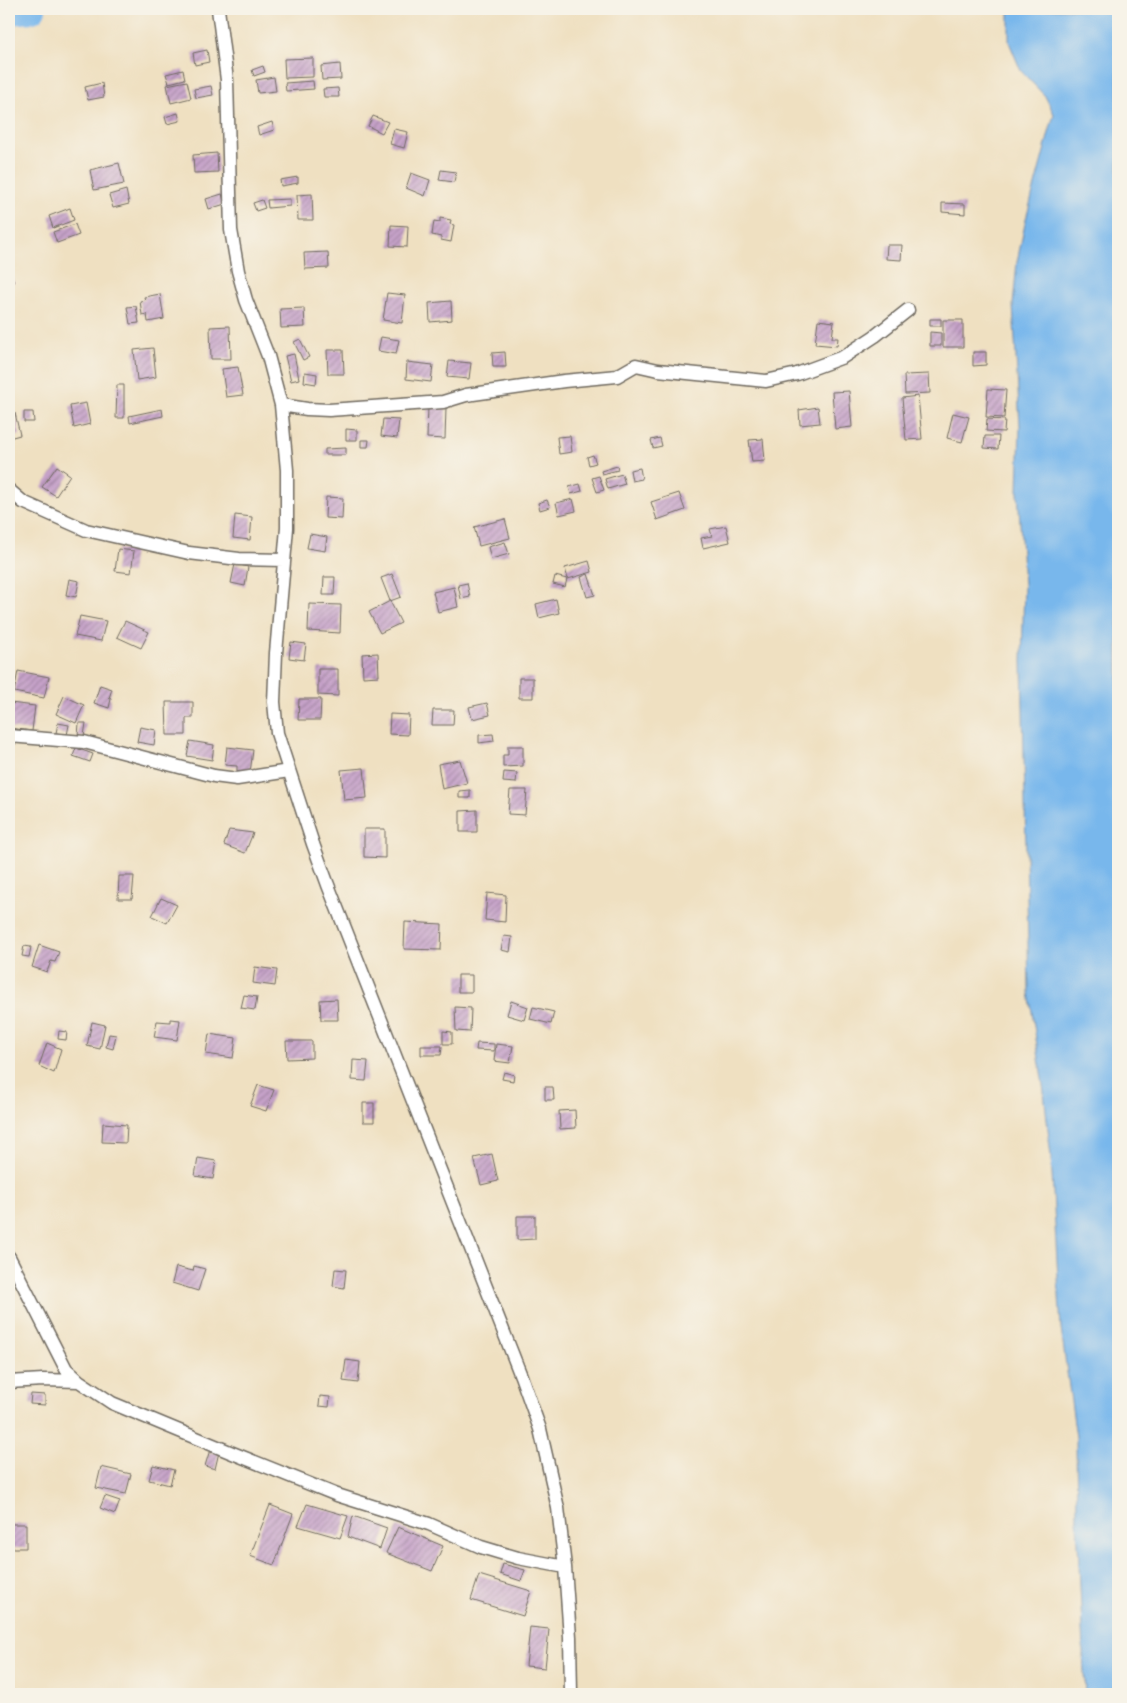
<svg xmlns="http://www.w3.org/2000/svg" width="1127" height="1703" viewBox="0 0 1127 1703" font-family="'Playpen Sans',sans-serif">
	<defs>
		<pattern id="building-hatch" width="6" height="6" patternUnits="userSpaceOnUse" patternTransform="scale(1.25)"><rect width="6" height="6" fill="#c6a2c9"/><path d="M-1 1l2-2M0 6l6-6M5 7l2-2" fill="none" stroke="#a184a3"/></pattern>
	</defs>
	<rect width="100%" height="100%" fill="#f7f3e8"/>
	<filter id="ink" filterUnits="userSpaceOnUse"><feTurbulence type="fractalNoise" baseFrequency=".02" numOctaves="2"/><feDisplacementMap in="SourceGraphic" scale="10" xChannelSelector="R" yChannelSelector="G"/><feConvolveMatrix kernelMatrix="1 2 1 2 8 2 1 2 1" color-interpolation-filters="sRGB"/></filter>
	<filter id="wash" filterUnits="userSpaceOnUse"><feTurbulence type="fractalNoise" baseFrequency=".0096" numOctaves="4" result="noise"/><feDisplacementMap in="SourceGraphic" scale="20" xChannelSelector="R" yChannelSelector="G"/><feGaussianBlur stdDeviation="1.12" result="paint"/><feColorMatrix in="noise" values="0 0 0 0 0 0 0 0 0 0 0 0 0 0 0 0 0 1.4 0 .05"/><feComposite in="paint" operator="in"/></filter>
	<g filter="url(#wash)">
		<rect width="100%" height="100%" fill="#efe0c1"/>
		<path fill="#78b7ec" stroke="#52718c" d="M1009,9H1118V1694H1085L1077,1521L1076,1437L1061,1329L1051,1157L1044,1092L1029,992L1022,661L1024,585L1018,492L1020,426L1013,305L1017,262L1026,219L1054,114L1045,96L1021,71L1009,42Z"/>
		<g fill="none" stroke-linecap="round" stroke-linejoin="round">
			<path stroke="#78b7ec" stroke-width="28" d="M9,11L32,9"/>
		</g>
		<g id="blocks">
			<path fill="url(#building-hatch)" d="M207,50L209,62L195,65L193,53Z
				M313,58V77L285,78L284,59Z
				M340,64L341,79L322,80L321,66Z
				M263,66L265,72L254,76L252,70Z
				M183,70L185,79L169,83L166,74Z
				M274,77L276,91L258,93L256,80Z
				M187,81L191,98L171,103L167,85Z
				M313,81L314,89L286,91L285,83Z
				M102,83L104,97L88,100L85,87Z
				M211,86L213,95L196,98L194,89Z
				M338,88L339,97H324L323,89Z
				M178,113L180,121L167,124L165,117Z
				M373,116L388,122L382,133L368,126Z
				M272,122L274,130L259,135L257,127Z
				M394,129L408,132L404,148L390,144Z
				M217,153L218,172L194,173L193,155Z
				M119,163L124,184L94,190L90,170Z
				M441,170L456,172L454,182L439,180Z
				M411,173L430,180L425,196L406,188Z
				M298,177V183L281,186L280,180Z
				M126,190L129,204L113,208L109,195Z
				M222,194L225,204L209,209L206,199Z
				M312,194L313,220H298L297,195Z
				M290,199V206L268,208L267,200Z
				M262,200L265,208L256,211L253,203Z
				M942,203L965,204V214L942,212Z
				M70,208L74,220L53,228L49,216Z
				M440,218L451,220L450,224L454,225L451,242L441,240V237L432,235L434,221L440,222Z
				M75,224L79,235L57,243L53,232Z
				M391,225L408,226L407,247L390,246Z
				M887,245H902L901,260L886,259Z
				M328,252L329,268L305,269L304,253Z
				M9,267L14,283L9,284Z
				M387,293L405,295L402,323L383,320Z
				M160,294L164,319L148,322L147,314L142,315L140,301L145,300L144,297Z
				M451,301L452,320L430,322L429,303Z
				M136,306L139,323L130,324L127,307Z
				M304,308L305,327L281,328L280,309Z
				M930,319H941V326H930Z
				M818,320L834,322L832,338H838L837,346L815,344Z
				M943,320H963V347H943Z
				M230,326L231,359H211L210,327Z
				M930,332L941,333V346H930Z
				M381,337L399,340L396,354L378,351Z
				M300,339L309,357L303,360L294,342Z
				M153,348L156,377L137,380L134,350Z
				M327,350H343L344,374H328Z
				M505,352L506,367H493L492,353Z
				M973,352H986V365L973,366Z
				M294,354L299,379L291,381L285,356Z
				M449,361L471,363L469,379L447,377Z
				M407,362L433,365L431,382L406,379Z
				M238,367L243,395L226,397L222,369Z
				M305,372L317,374L316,384L304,382Z
				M929,374L930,393L905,394L904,375Z
				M117,385H124V418H116Z
				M988,389L1006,390L1004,418L986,417Z
				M849,391L852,427L835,429L832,392Z
				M918,396L922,439L906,440L902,398Z
				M86,403L90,424L74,428L70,406Z
				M428,407L446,408L445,439L427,438Z
				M818,407L820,423L800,425L799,410Z
				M162,409L163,416L130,423L129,416Z
				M24,412H33L34,422H24Z
				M15,413L20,435L9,438V414Z
				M953,413L969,417L962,442L947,438Z
				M383,419L399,420L397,438L381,436Z
				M987,419L1005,420L1004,432L986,431Z
				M346,429L357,430V440H346Z
				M570,436L572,452L559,454L557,437Z
				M985,436H999L998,449L984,448Z
				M660,438L662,446L653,448L651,440Z
				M763,439L765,461L752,462L749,440Z
				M361,440H369L368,447H361Z
				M346,448V455H325V449Z
				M593,455L596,463L589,465L587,457Z
				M57,466L70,475L56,496L42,487Z
				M617,466L618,470L602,474L601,471Z
				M640,468L642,479L632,481L630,470Z
				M622,474L625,484L608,489L605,479Z
				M599,476L604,490L597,492L592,478Z
				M580,484L582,491L571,494L569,487Z
				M679,493L685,510L657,520L651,502Z
				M326,497L343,498L342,519L325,518Z
				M573,499L576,511L559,515L556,503Z
				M547,500L550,507L540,510L538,503Z
				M235,515L252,517L250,540L233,538Z
				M505,519L510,538L479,546L474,527Z
				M726,526L730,542L703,548L701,538L712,536L710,529Z
				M310,534L327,537L325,551L307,548Z
				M505,542L509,554L491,559L488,547Z
				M118,549L134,551L131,573L115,571Z
				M589,561L592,572L568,579L565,568Z
				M235,564L248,567L245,586L231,583Z
				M392,574L401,597L390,601L381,578Z
				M588,574L595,595L587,597L581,577Z
				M555,576L567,579L565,587L553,584Z
				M324,577H335L334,595H323Z
				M69,579L79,581L76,597L66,595Z
				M467,583L470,597L461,599L458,585Z
				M454,587L458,607L438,612L433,592Z
				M556,599L559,613L539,618L536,604Z
				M390,601L401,623L380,633L369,612Z
				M309,604L341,605L340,633L308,631Z
				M80,616L106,621L101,641L75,636Z
				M125,621L149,632L141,648L117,637Z
				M291,642L306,644L304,660L289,658Z
				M378,653L379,676L363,677L362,654Z
				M318,669H338V696L318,695Z
				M18,671L49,677L44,698L14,692Z
				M519,678H533V698H519Z
				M100,685L112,689L109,698L111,699L109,708L94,703Z
				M64,696L84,705L76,723L56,714Z
				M299,699H321L320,720H298Z
				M166,702H193V718H186V735H167Z
				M10,703L35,706L32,731L9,728Z
				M487,703L490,715L472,719L469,707Z
				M433,710H454L453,725H432Z
				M390,714L409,715L408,735L389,734Z
				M58,723L69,725L67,735L56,733Z
				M79,723H86L84,736H78Z
				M140,727L156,730L154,745L137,742Z
				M493,734L494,741L479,743V735Z
				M190,741L214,745L212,760L187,756Z
				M508,746H523V766L503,767V755H508Z
				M227,747L253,750L250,773L237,771V766L225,765Z
				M76,748L93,754L90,762L73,756Z
				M460,760L467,783L442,789L438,764Z
				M364,768L367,798L344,800L341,770Z
				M504,772L517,773L516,783L503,782Z
				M470,790V798H459V791Z
				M510,790H527L525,815L508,814Z
				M477,810V832H460V811Z
				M364,829H385V858L364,857Z
				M229,830L253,833L245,853L224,845Z
				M119,876H134L132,899H118Z
				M487,893L506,895L505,922L485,920Z
				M161,898L177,905L167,923L152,916Z
				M405,922L442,924L441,950L404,949Z
				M504,936L512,937L510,952L501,950Z
				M39,945L59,952L55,962L51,961L47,972L32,967Z
				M24,946L31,947L29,957L22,956Z
				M255,967L277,970L275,986L253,983Z
				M458,975H472V992H458Z
				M244,995L257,997L255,1010L241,1008Z
				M337,999L338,1020H321L320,1000Z
				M511,1001L528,1007L524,1020L507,1015Z
				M455,1007L471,1008L470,1032L456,1031Z
				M533,1007L554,1012L551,1024L530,1019Z
				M170,1019L180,1020L177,1040L154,1037L157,1021L170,1022Z
				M92,1022L105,1025L100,1049L87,1046Z
				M59,1031L67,1032L66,1040L58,1039Z
				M443,1031L452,1032V1044H443Z
				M109,1034L116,1035L113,1049L106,1047Z
				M209,1034L236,1038L233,1058L206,1054Z
				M286,1041H312V1058L287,1059Z
				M47,1043L61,1049L54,1073L39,1066Z
				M477,1043L494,1044V1051L476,1050Z
				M496,1044L513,1046L510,1063L494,1061Z
				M421,1046H442L441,1055H421Z
				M353,1060L368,1061L366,1081L352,1080Z
				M504,1072L514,1075L513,1081L502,1079Z
				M258,1085L274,1090L266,1111L250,1106Z
				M545,1087H553L554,1100H545Z
				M363,1103H374V1122H363Z
				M575,1110L576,1128L560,1129L559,1111Z
				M103,1123L127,1125L126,1143L102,1142Z
				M492,1154L498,1181L481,1185L474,1158Z
				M198,1158L216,1161L213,1179L195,1176Z
				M517,1216H535V1239L517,1240Z
				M194,1266L205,1269L198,1291L172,1283L176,1267L193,1271Z
				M335,1269L346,1270L344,1288L333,1286Z
				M346,1360L360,1362L358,1383L343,1381Z
				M31,1394L45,1395V1405L30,1404Z
				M320,1396L330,1397L329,1407L319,1406Z
				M219,1452L215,1469L205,1466L209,1453Z
				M153,1465L174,1470L170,1485L149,1480Z
				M101,1467L131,1474L126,1494L96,1488Z
				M105,1496L120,1501L115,1514L100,1508Z
				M307,1504L348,1516L340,1538L298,1526Z
				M270,1505L293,1514L274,1565L250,1556Z
				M353,1516L387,1528L380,1549L348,1537Z
				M9,1524H26V1548H9Z
				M398,1527L443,1546L432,1571L386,1553Z
				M503,1564L525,1570L521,1581L500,1574Z
				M479,1575L531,1591L523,1616L471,1600Z
				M530,1627L549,1629L545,1668L526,1666Z"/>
		</g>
	</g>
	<g filter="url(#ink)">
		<use href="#blocks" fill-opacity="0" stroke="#706a60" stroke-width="1"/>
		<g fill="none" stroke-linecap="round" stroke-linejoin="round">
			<defs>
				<path id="minor" d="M218,9L227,80L231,230L238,271L246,300L268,356L281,405L287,470V528L276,653L274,702L277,733L313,844L328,885L521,1376L540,1429L558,1508L565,1567L570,1637L571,1694
					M281,405L307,409L329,410L443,402L466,395L564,381L617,376L636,365L658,370L766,381L797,374L843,357L875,336L908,310
					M9,490L23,502L86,530L189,553L239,559L284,560
					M9,736L84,742L214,776L237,779L289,771
					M9,1257L66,1369L79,1381L112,1403L230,1452L337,1495L429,1524L481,1547L518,1558L565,1567
					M9,1382L43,1380L79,1381"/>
			</defs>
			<use href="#minor" stroke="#706a60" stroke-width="15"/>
			<use href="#minor" stroke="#fff" stroke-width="12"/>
		</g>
	</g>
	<rect width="1127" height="1703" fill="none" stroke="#f7f3e8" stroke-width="30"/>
</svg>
